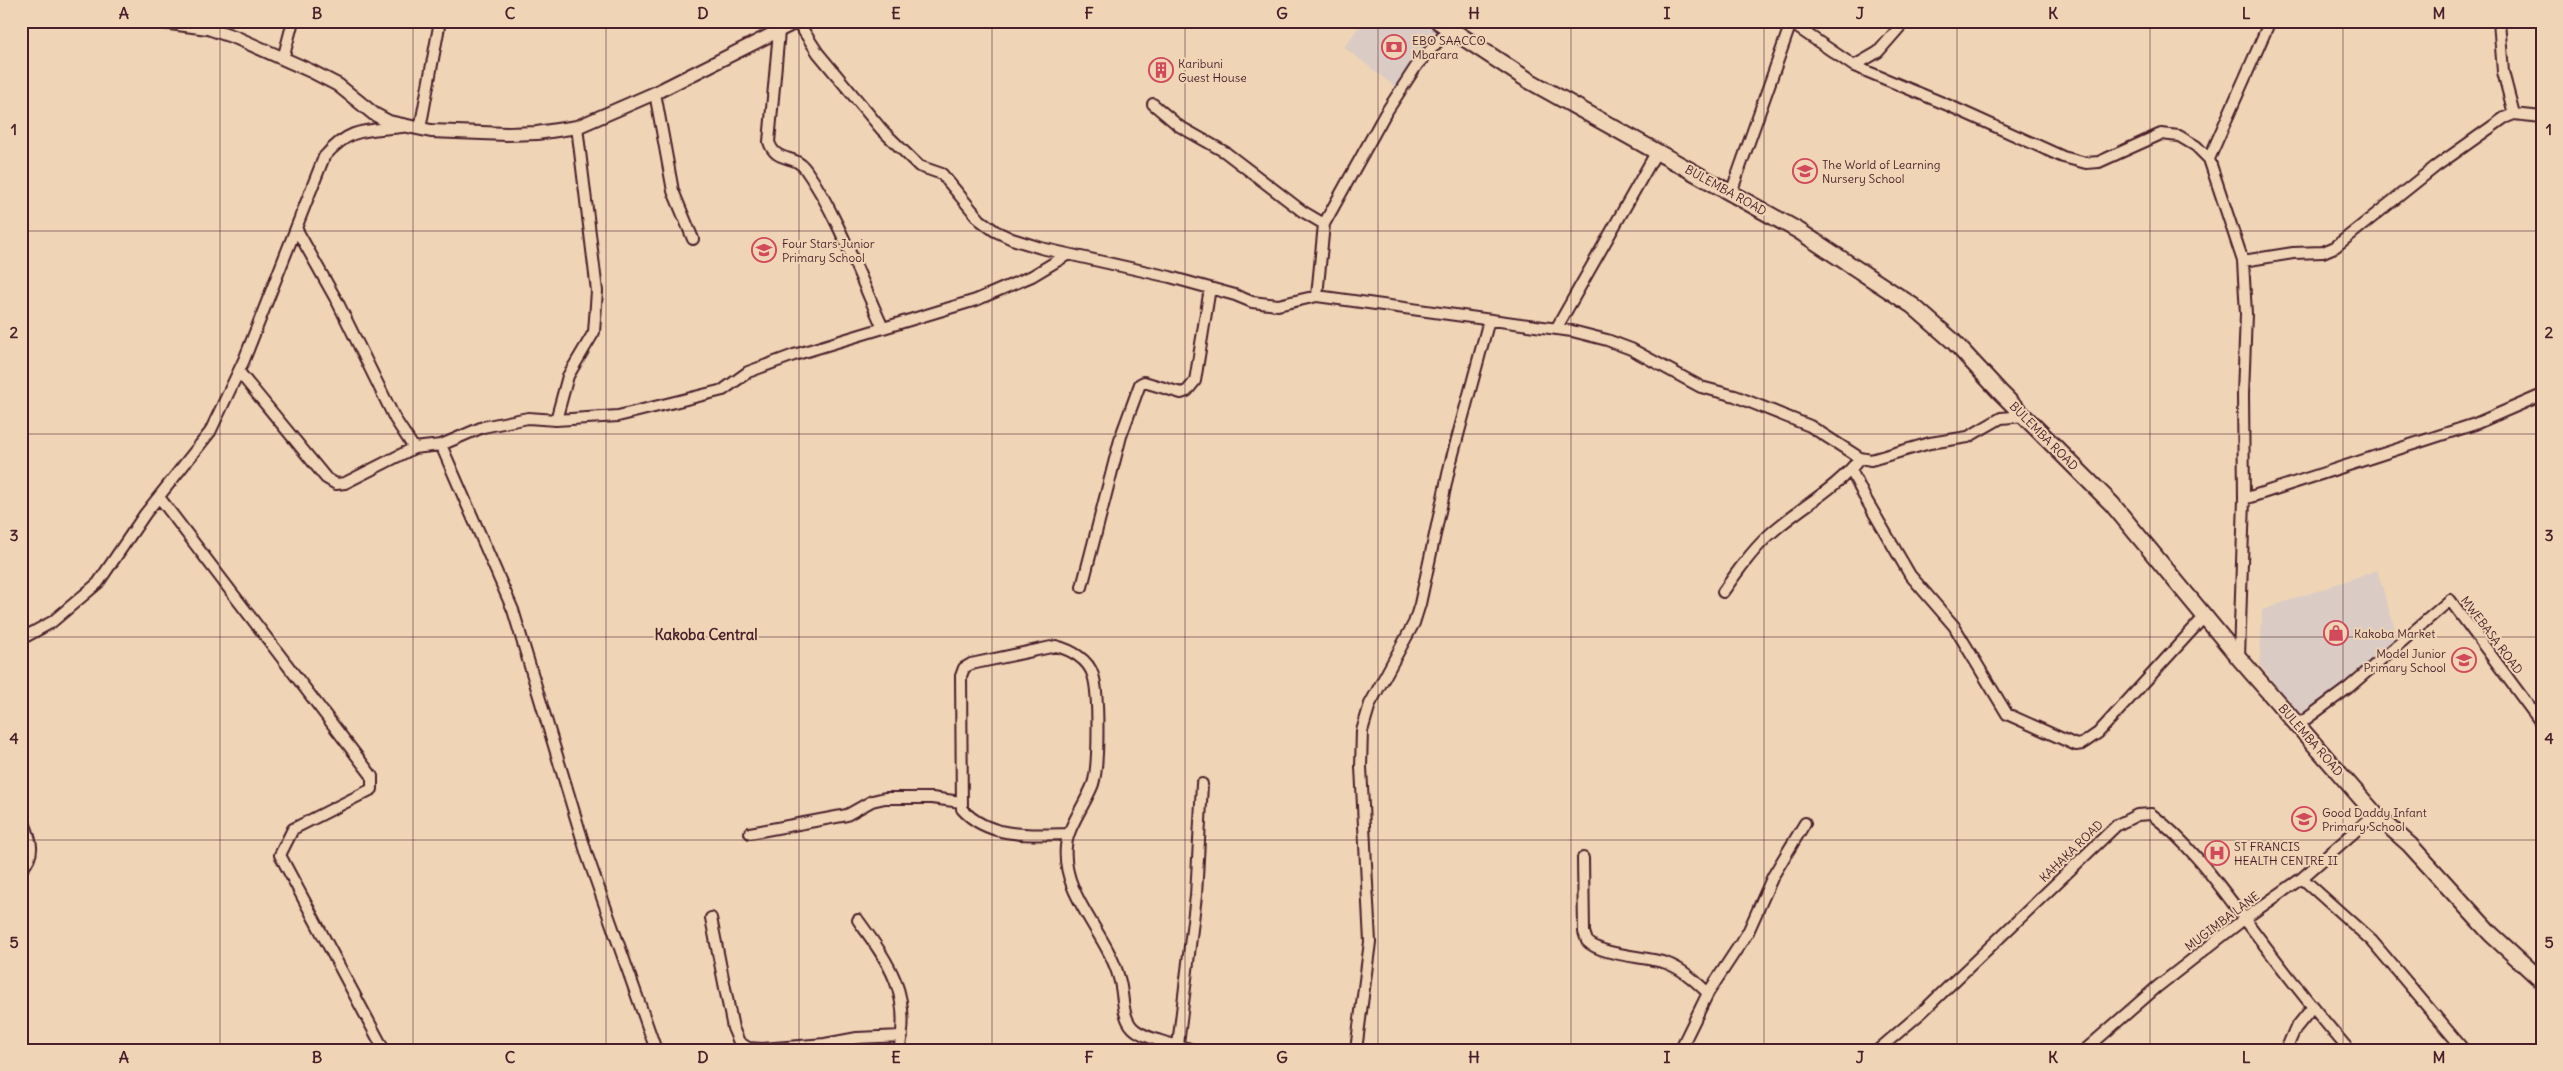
<svg xmlns="http://www.w3.org/2000/svg" width="2563" height="1071" viewBox="0 0 2563 1071" font-family="Delius,sans-serif">
	<rect width="100%" height="100%" fill="#efd5b6"/>
	<filter id="ink" filterUnits="userSpaceOnUse"><feTurbulence type="fractalNoise" baseFrequency=".02" numOctaves="2"/><feDisplacementMap in="SourceGraphic" scale="10" xChannelSelector="R" yChannelSelector="G"/><feConvolveMatrix kernelMatrix="1 2 1 2 8 2 1 2 1" color-interpolation-filters="sRGB"/></filter>
	<g filter="url(#ink)">
		<path fill="#daccc4" d="M1363,21H1432L1452,34L1404,94L1344,47Z
			M2377,570L2401,648L2308,727L2260,665L2262,610Z"/>
		<g fill="none" stroke-linecap="round" stroke-linejoin="round">
			<defs>
				<path id="minor" d="M797,21L818,53L882,130L919,166L942,174L980,220L995,231L1012,239L1041,248L1170,277L1235,295L1252,302L1278,305L1317,296L1572,331L1607,340L1631,349L1701,387L1735,396L1810,426L1860,458L1871,460L1930,443L1968,437L2001,418L2025,416
					M1788,21L1854,66L1950,106L2063,157L2086,163L2099,162L2161,134L2179,136L2196,146L2209,159L2243,261L2246,314L2243,394L2244,499L2239,658
					M2499,21L2503,72L2514,114
					M779,31L769,142C776,164 795,153 806,170C837,214 860,278 883,328
					M283,59L293,21
					M1854,66L1878,52L1905,21
					M655,93L673,191L693,239
					M1153,104L1179,126L1225,152L1302,211L1324,224
					M420,129L440,21
					M2209,159L2270,21
					M1731,193L1791,23
					M297,230L338,303L395,419L414,448L441,445L513,610L587,855L656,1050
					M2243,261L2293,253L2323,252L2335,247L2435,167L2504,118L2514,114L2542,117
					M1317,296L1324,224L1385,114L1417,65L1450,28
					M1556,329L1657,151
					M239,372L326,478L336,484L345,483L414,448
					M556,420L568,376L594,332L597,291L577,127
					M441,445L483,427L528,418L556,420L618,416L723,390L748,372L794,355L976,300L1032,276L1067,255
					M1851,470L1864,496L1910,575L1954,626L2007,714L2076,745L2082,744L2098,733L2205,616
					M159,497L372,776V789L293,829L280,855L384,1050
					M2244,499L2475,424L2542,395
					M1082,587L1121,436L1140,384L1144,382L1181,393L1187,391L1195,381L1210,288
					M1723,592C1737,572 1751,552 1769,535C1798,508 1836,490 1860,458
					M21,639L52,622L98,583L145,514L210,432L244,360L324,157C350,127 365,131 402,127
					M2298,725L2348,688L2450,600L2542,724
					M21,814C29,837 39,851 21,870
					M750,833L847,815L872,801L885,798H932L961,802
					M1069,834C1032,835 989,839 962,809L961,676L964,668L971,664L1056,646C1071,650 1088,659 1093,675C1099,693 1099,766 1093,784C1086,803 1068,826 1066,846C1061,895 1107,933 1119,978C1124,993 1121,1016 1133,1028C1144,1039 1177,1045 1193,1050
					M1583,858L1584,932L1587,941C1601,956 1646,956 1666,963C1683,969 1695,981 1708,993
					M2302,878L2372,941L2464,1050
					M711,918L733,1028L739,1042L748,1048L762,1049L825,1044L857,1038L902,1036
					M858,920C889,963 912,994 899,1050
					M1178,1045L1196,896L1202,784
					M1356,1050L1370,942L1361,767L1362,731L1370,704L1414,623L1420,604L1450,465L1489,320
					M1680,1050L1708,993L1748,932L1773,876L1805,823
					M1878,1050L1921,1013L2117,825L2137,815L2151,814C2189,842 2219,885 2247,922C2280,966 2313,1009 2349,1050
					M2085,1050L2157,987L2244,919L2302,878L2375,814
					M2286,1050L2295,1029L2312,1008"/>
				<path id="tertiary" d="M155,21L208,28L237,38L311,71L338,85L374,114L389,122L431,131L507,134L537,133L577,127L655,93L798,21"/>
				<path id="secondary" d="M1438,21L1528,80L1799,231L1913,306L1953,341L2000,392L2112,504L2239,658L2375,814L2410,845L2491,934L2542,981"/>
			</defs>
			<use href="#minor" stroke="#4a1f2b" stroke-width="14"/>
			<use href="#tertiary" stroke="#4a1f2b" stroke-width="16"/>
			<use href="#secondary" stroke="#4a1f2b" stroke-width="19"/>
			<use href="#minor" stroke="#efd5b6" stroke-width="10"/>
			<use href="#tertiary" stroke="#efd5b6" stroke-width="12"/>
			<use href="#secondary" stroke="#efd5b6" stroke-width="15"/>
		</g>
	</g>
	<path fill="none" stroke="#4a1f2b" stroke-width="1" stroke-opacity="0.55" d="M220,21V1050M413,21V1050M606,21V1050M799,21V1050M992,21V1050M1185,21V1050M1378,21V1050M1571,21V1050M1764,21V1050M1957,21V1050M2150,21V1050M2343,21V1050M21,231H2542M21,434H2542M21,637H2542M21,840H2542"/>
	<defs>
		<symbol id="bank-ring" viewBox="-11 -11 22 22"><circle r="9.5" fill="#efd5b6" stroke="#d1495b" stroke-width="1.5"/><path d="M-6-4H6V4H-6ZM0-2.3a2.3 2.3 0 1 0 0 4.6a2.3 2.3 0 1 0 0-4.6Z" fill="#d1495b"/></symbol>
		<symbol id="building-ring" viewBox="-11 -11 22 22"><circle r="9.5" fill="#efd5b6" stroke="#d1495b" stroke-width="1.5"/><path d="M-4-6H4V6H1V3H-1V6H-4ZM-2.5-4.3h1.7v1.8h-1.7ZM.8-4.3h1.7v1.8H.8ZM-2.5-1h1.7V.8h-1.7ZM.8-1h1.7V.8H.8Z" fill="#d1495b"/></symbol>
		<symbol id="school-ring" viewBox="-11 -11 22 22"><circle r="9.5" fill="#efd5b6" stroke="#d1495b" stroke-width="1.5"/><path d="M0-5L7-2L0 1L-7-2ZM-4 1L0 2.5L4 1V4Q0 6-4 4Z" fill="#d1495b"/></symbol>
		<symbol id="shop-ring" viewBox="-11 -11 22 22"><circle r="9.5" fill="#efd5b6" stroke="#d1495b" stroke-width="1.5"/><path d="M-5-2.5h2.3a2.7 3.5 0 0 1 5.4 0H5L5.5 6h-11ZM-1.5-2.5h3a1.5 2.3 0 0 0-3 0Z" fill="#d1495b"/></symbol>
		<symbol id="hospital-ring" viewBox="-11 -11 22 22"><circle r="9.5" fill="#efd5b6" stroke="#d1495b" stroke-width="1.5"/><path d="M-5-5h3v3.5h4V-5h3V5h-3V1.5h-4V5h-3Z" fill="#d1495b"/></symbol>
	</defs>
	<g fill-rule="evenodd">
		<use href="#bank-ring" x="1380" y="33" width="28" height="28"/>
		<use href="#building-ring" x="1147" y="56" width="28" height="28"/>
		<use href="#school-ring" x="1791" y="157" width="28" height="28"/>
		<use href="#school-ring" x="750" y="236" width="28" height="28"/>
		<use href="#shop-ring" x="2322" y="619" width="28" height="28"/>
		<use href="#school-ring" x="2450" y="646" width="28" height="28"/>
		<use href="#school-ring" x="2290" y="805" width="28" height="28"/>
		<use href="#hospital-ring" x="2203" y="839" width="28" height="28"/>
	</g>
	<g text-anchor="middle" dominant-baseline="central" stroke-width="4" stroke-linejoin="round" paint-order="stroke">
		<g font-size="12" fill="#4a1f2b" stroke="#efd5b6" text-anchor="start">
			<text x="1412" y="40">EBO SAACCO<tspan x="1412" dy="14">Mbarara</tspan></text>
			<text x="1178" y="63">Karibuni<tspan x="1178" dy="14">Guest House</tspan></text>
			<text x="1822" y="164">The World of Learning<tspan x="1822" dy="14">Nursery School</tspan></text>
			<text x="782" y="243">Four Stars Junior<tspan x="782" dy="14">Primary School</tspan></text>
			<text x="2354" y="633">Kakoba Market</text>
			<text x="2446" y="653" text-anchor="end">Model Junior<tspan x="2446" dy="14">Primary School</tspan></text>
			<text x="2322" y="812">Good Daddy Infant<tspan x="2322" dy="14">Primary School</tspan></text>
			<text x="2234" y="846">ST FRANCIS<tspan x="2234" dy="14">HEALTH CENTRE II</tspan></text>
		</g>
		<g font-size="12" fill="#4a1f2b" stroke="#efd5b6">
			<text transform="translate(1726 190) rotate(29)">BULEMBA ROAD</text>
			<text transform="translate(2044 436) rotate(45)">BULEMBA ROAD</text>
			<text transform="translate(2492 635) rotate(53)">MWEBASA ROAD</text>
			<text transform="translate(2311 740) rotate(49)">BULEMBA ROAD</text>
			<text transform="translate(2071 851) rotate(-44)">KAHAKA ROAD</text>
			<text transform="translate(2222 921) rotate(-37)">MUGIMBA LANE</text>
		</g>
		<g font-size="15" font-weight="bold" fill="#4a1f2b" stroke="#efd5b6">
			<text x="706" y="634">Kakoba Central</text>
		</g>
	</g>
	<rect width="2563" height="1071" fill="none" stroke="#efd5b6" stroke-width="55"/>
	<rect x="28" y="28" width="2508" height="1016" fill="none" stroke="#4a1f2b" stroke-width="2"/>
	<g font-size="16" text-anchor="middle" font-weight="bold" fill="#4a1f2b">
		<text x="124" y="19">A</text>
		<text x="317" y="19">B</text>
		<text x="510" y="19">C</text>
		<text x="703" y="19">D</text>
		<text x="896" y="19">E</text>
		<text x="1089" y="19">F</text>
		<text x="1282" y="19">G</text>
		<text x="1474" y="19">H</text>
		<text x="1667" y="19">I</text>
		<text x="1860" y="19">J</text>
		<text x="2053" y="19">K</text>
		<text x="2246" y="19">L</text>
		<text x="2439" y="19">M</text>
		<text x="14" y="135">1</text>
		<text x="2549" y="135">1</text>
		<text x="14" y="338">2</text>
		<text x="2549" y="338">2</text>
		<text x="14" y="541">3</text>
		<text x="2549" y="541">3</text>
		<text x="14" y="744">4</text>
		<text x="2549" y="744">4</text>
		<text x="14" y="948">5</text>
		<text x="2549" y="948">5</text>
		<text x="124" y="1063">A</text>
		<text x="317" y="1063">B</text>
		<text x="510" y="1063">C</text>
		<text x="703" y="1063">D</text>
		<text x="896" y="1063">E</text>
		<text x="1089" y="1063">F</text>
		<text x="1282" y="1063">G</text>
		<text x="1474" y="1063">H</text>
		<text x="1667" y="1063">I</text>
		<text x="1860" y="1063">J</text>
		<text x="2053" y="1063">K</text>
		<text x="2246" y="1063">L</text>
		<text x="2439" y="1063">M</text>
	</g>
</svg>
